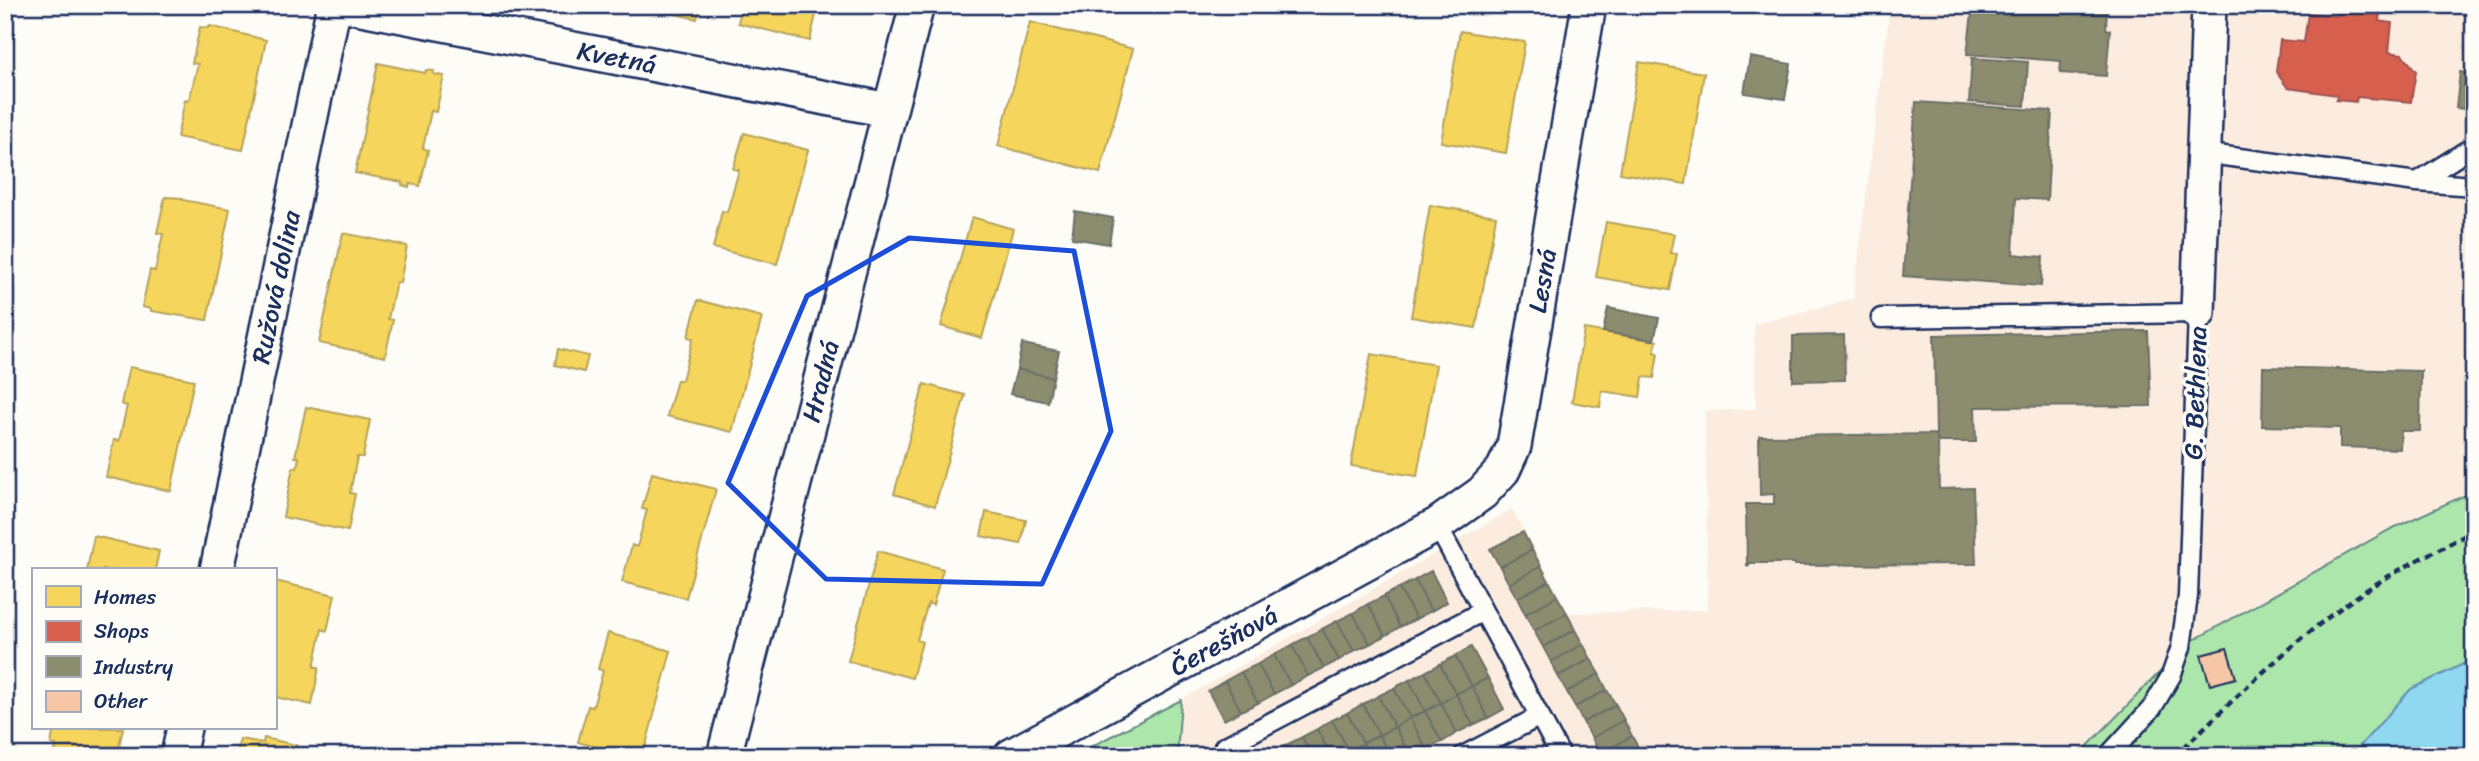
<svg xmlns="http://www.w3.org/2000/svg" width="2479" height="761" viewBox="0 0 2479 761" font-family="Sriracha,sans-serif">
	<rect width="100%" height="100%" fill="#fdfcf7"/>
	<filter id="ink" filterUnits="userSpaceOnUse"><feTurbulence type="fractalNoise" baseFrequency=".0143" numOctaves="2"/><feDisplacementMap in="SourceGraphic" scale="14" xChannelSelector="R" yChannelSelector="G"/><feConvolveMatrix kernelMatrix="1 2 1 2 8 2 1 2 1" color-interpolation-filters="sRGB"/></filter>
	<g filter="url(#ink)">
		<path fill="#fbecdf" d="M1890,5H2474V491L2389,530L2187,644L2078,756H1177L1181,700L1512,509L1569,613L1708,610L1705,411L1756,409L1754,324L1853,299Z"/>
		<path fill="#ade6aa" stroke="#648a84" stroke-width="2" d="M2474,491V659L2411,689L2351,756H2078L2187,644L2389,530Z
			M1181,700L1177,756H1073Z"/>
		<path fill="#8fd8f0" stroke="#6194b6" stroke-width="2" d="M2474,659V756H2351L2411,689Z"/>
		<path fill="#f6d55c" stroke="#b4a35d" stroke-width="2" d="M637,5H701L697,19Z
			M742,5H818L810,41L738,23Z
			M1030,22L1133,49L1100,173L998,146Z
			M210,26L266,40L243,150L177,137L185,100L189,101L198,64L192,63L200,27L209,28Z
			M1460,31L1525,42L1506,153L1441,142Z
			M1639,62L1704,73L1686,184L1620,173Z
			M378,63L425,73L426,70L434,71L433,74L444,76L436,112L431,111L423,148L428,150L420,186L410,184L409,187L402,185V182L355,173Z
			M744,133L808,150L777,264L713,248L722,211L727,212L739,170L733,169Z
			M165,197L183,198V200L230,209L207,320L151,311V309L142,307L150,270L155,271L163,234L157,233Z
			M1430,205L1496,216L1476,328L1411,317Z
			M972,217L1013,229L982,338L941,326Z
			M1606,222L1674,234L1670,253L1677,254L1670,290L1596,277Z
			M343,233L407,246L400,283L396,282L388,319L393,320L385,357L319,343Z
			M698,300L762,317L732,432L667,416L677,380H682L693,338L688,337Z
			M1584,329L1657,341L1654,352L1658,353L1654,378L1643,377L1640,397L1602,391L1600,407L1572,402Z
			M558,349L588,356L584,372L555,365Z
			M1371,354L1436,365L1417,476L1351,466Z
			M129,367L194,380L171,491L106,477L114,440L119,441L127,406L121,404Z
			M924,384L965,395L935,506L894,494Z
			M306,407L370,420L363,457H357L350,493L355,494L348,531L283,517L293,467L297,468L299,457H295Z
			M652,473L716,489L686,598L622,582L632,545L637,547L647,510L642,509Z
			M986,512L1026,520L1021,544L981,536Z
			M94,536L159,551L155,570H87Z
			M878,551L943,569L933,605L928,603L917,640L922,642L912,678L848,661Z
			M275,581L335,595L327,631L322,629L314,667H319L312,705L275,697Z
			M608,633L671,651L643,756H628L578,742L588,706L593,707L603,671L598,669Z
			M54,728H123L117,756H54L56,745L51,744Z
			M264,738L296,745L294,756H236L240,739L263,743Z"/>
		<path fill="#d6604d" stroke="#9e5152" stroke-width="2" d="M2337,5H2381L2379,21L2392,23L2389,52L2402,54L2416,71L2411,102L2357,97L2356,102L2336,100L2337,95L2288,88L2276,72L2280,40L2304,42L2308,13L2336,16Z"/>
		<path fill="#8c8c6e" stroke="#6a7069" stroke-width="2" d="M1973,5H2082L2107,8L2106,29L2110,30L2106,76L2060,73L2061,61L1967,54Z
			M1750,57L1791,64L1785,99L1744,93Z
			M1972,58L2028,62L2025,106L1969,102Z
			M2460,72L2474,74V110L2456,108Z
			M1916,102L2052,111L2047,200L2016,198L2013,254L2043,257L2041,286L1903,276Z
			M1075,211L1113,218L1109,244L1072,238Z
			M1608,308L1659,318L1654,340L1603,332Z
			M2148,331L2151,406L1975,407L1976,442H1938L1936,434L1934,335Z
			M1844,335L1845,380L1793,381V336Z
			M1022,344L1059,351L1053,378L1017,369Z
			M2263,367L2421,371L2420,431H2401L2400,449L2340,447V428L2262,426Z
			M1017,369L1053,378L1048,402L1010,394Z
			M1936,434L1938,442L1939,489L1973,488L1976,564L1795,565V563H1749V566H1747L1746,504H1774V494L1760,495L1759,436Z
			M1523,532L1532,550L1500,567L1490,549Z
			M1532,550L1541,566L1509,584L1500,567Z
			M1541,566L1549,581L1517,598L1509,584Z
			M1431,571L1447,602L1431,611L1415,580Z
			M1415,580L1431,611L1416,619L1399,588Z
			M1549,581L1557,596L1525,614L1517,598Z
			M1399,588L1416,619L1400,627L1384,596Z
			M1384,596L1400,627L1385,636L1368,604Z
			M1557,596L1567,613L1534,631L1525,614Z
			M1368,604L1385,636L1370,644L1353,613Z
			M1353,613L1370,644L1354,651L1337,621Z
			M1567,613L1575,630L1543,647L1534,631Z
			M1337,621L1354,651L1339,660L1322,629Z
			M1322,629L1339,660L1324,668L1307,637Z
			M1575,630L1583,644L1551,662L1543,647Z
			M1307,637L1324,668L1308,676L1292,645Z
			M1583,644L1591,659L1558,676L1551,662Z
			M1292,645L1308,676L1291,685L1274,655Z
			M1471,647L1488,678L1472,686L1455,656Z
			M1274,655L1291,685L1274,694L1258,664Z
			M1455,656L1472,686L1456,694L1440,664Z
			M1591,659L1599,674L1567,692L1558,676Z
			M1258,664L1274,694L1258,703L1241,672Z
			M1440,664L1456,694L1441,703L1425,672Z
			M1241,672L1258,703L1241,711L1225,681Z
			M1425,672L1441,703L1425,711L1409,680Z
			M1599,674L1607,690L1575,707L1567,692Z
			M1488,678L1504,709L1488,718L1472,686Z
			M1409,680L1425,711L1410,718L1394,688Z
			M1225,681L1241,711L1224,720L1208,691Z
			M1472,686L1488,718L1473,725L1456,694Z
			M1394,688L1410,718L1395,727L1378,696Z
			M1607,690L1616,705L1583,722L1575,707Z
			M1456,694L1473,725L1457,733L1441,703Z
			M1378,696L1395,727L1379,735L1363,704Z
			M1441,703L1457,733L1442,742L1425,711Z
			M1363,704L1379,735L1363,743L1347,713Z
			M1616,705L1624,720L1592,738L1583,722Z
			M1425,711L1442,742L1426,749L1410,718Z
			M1347,713L1363,743L1349,751L1332,720Z
			M1410,718L1426,749L1414,756H1410L1395,727Z
			M1332,720L1349,751L1339,756H1331L1317,729Z
			M1624,720L1632,736L1600,754L1592,738Z
			M1395,727L1410,756H1390L1379,735Z
			M1317,729L1331,756H1312L1302,737Z
			M1379,735L1390,756H1371L1363,743Z
			M1632,736L1640,751L1631,756H1601L1600,754Z
			M1302,737L1312,756H1292L1286,745Z
			M1363,743L1371,756H1351L1349,751Z
			M1286,745L1292,756H1271L1270,753Z"/>
		<path fill="#f7c6a6" stroke="#1b2f5e" stroke-width="2" d="M2227,648L2236,678L2210,685L2201,655Z"/>
		<g fill="none" stroke-linecap="round" stroke-linejoin="round">
			<defs>
				<path id="service" d="M2202,153L2417,182L2474,186
					M2417,182L2474,146
					M1881,318L2198,313L2188,596L2181,647L2171,676L2152,708L2108,756
					M1437,525L1561,756
					M1224,747L1483,611
					M1463,756L1540,716"/>
				<g id="minor">
					<path id="s1" d="M346,5L888,110"/>
					<path d="M2198,313L2209,5"/>
					<path id="s2" d="M217,570L334,5"/>
					<path d="M178,756L184,728"/>
					<path id="s3" d="M724,756L917,5"/>
					<path id="s4" d="M1011,756L1437,525L1482,493L1503,470L1514,446L1589,5"/>
				</g>
			</defs>
			<use href="#service" stroke="#1b2f5e" stroke-width="23"/>
			<use href="#minor" stroke="#1b2f5e" stroke-width="38"/>
			<path stroke="#1b2f5e" stroke-width="4.5" stroke-dasharray="7 5" stroke-linecap="butt" d="M2175,756C2235,698 2296,637 2365,591C2400,568 2437,550 2474,531"/>
			<use href="#service" stroke="#fdfcf7" stroke-width="18"/>
			<use href="#minor" stroke="#fdfcf7" stroke-width="33"/>
		</g>
	</g>
	<path fill="none" stroke="#1d4ed8" stroke-width="5" stroke-linejoin="round" d="M909,238L1074,251L1111,431L1042,584L826,579L728,483L807,296Z"/>
	<g text-anchor="middle" dominant-baseline="central" stroke-width="7" stroke-linejoin="round" paint-order="stroke">
		<g font-size="26" fill="#1b2f5e" stroke="#fdfcf7">
			<text stroke="none"><textPath href="#s1" startOffset="276">Kvetná</textPath></text>
			<text stroke="none"><textPath href="#s4" startOffset="765">Lesná</textPath></text>
			<text stroke="none"><textPath href="#s2" startOffset="289">Ružová dolina</textPath></text>
			<text stroke="none"><textPath href="#s3" startOffset="387">Hradná</textPath></text>
			<text transform="translate(2195 393) rotate(-88)">G. Bethlena</text>
			<text stroke="none"><textPath href="#s4" startOffset="242">Čerešňová</textPath></text>
		</g>
	</g>
	<rect width="2479" height="761" fill="none" stroke="#fdfcf7" stroke-width="28"/>
	<rect x="14" y="14" width="2451" height="733" fill="none" stroke="#1b2f5e" stroke-width="2.5" filter="url(#ink)"/>
	<rect x="32" y="568" width="245" height="161" fill="#fdfcf7" stroke="#a3aaba" stroke-width="2"/>
	<rect x="46" y="586" width="35" height="21" fill="#f6d55c" stroke="#a3aaba" stroke-width="2"/>
	<text x="94" y="604" font-size="21" fill="#1b2f5e">Homes</text>
	<rect x="46" y="621" width="35" height="21" fill="#d6604d" stroke="#a3aaba" stroke-width="2"/>
	<text x="94" y="638" font-size="21" fill="#1b2f5e">Shops</text>
	<rect x="46" y="656" width="35" height="21" fill="#8c8c6e" stroke="#a3aaba" stroke-width="2"/>
	<text x="94" y="674" font-size="21" fill="#1b2f5e">Industry</text>
	<rect x="46" y="691" width="35" height="21" fill="#f7c6a6" stroke="#a3aaba" stroke-width="2"/>
	<text x="94" y="708" font-size="21" fill="#1b2f5e">Other</text>
</svg>
